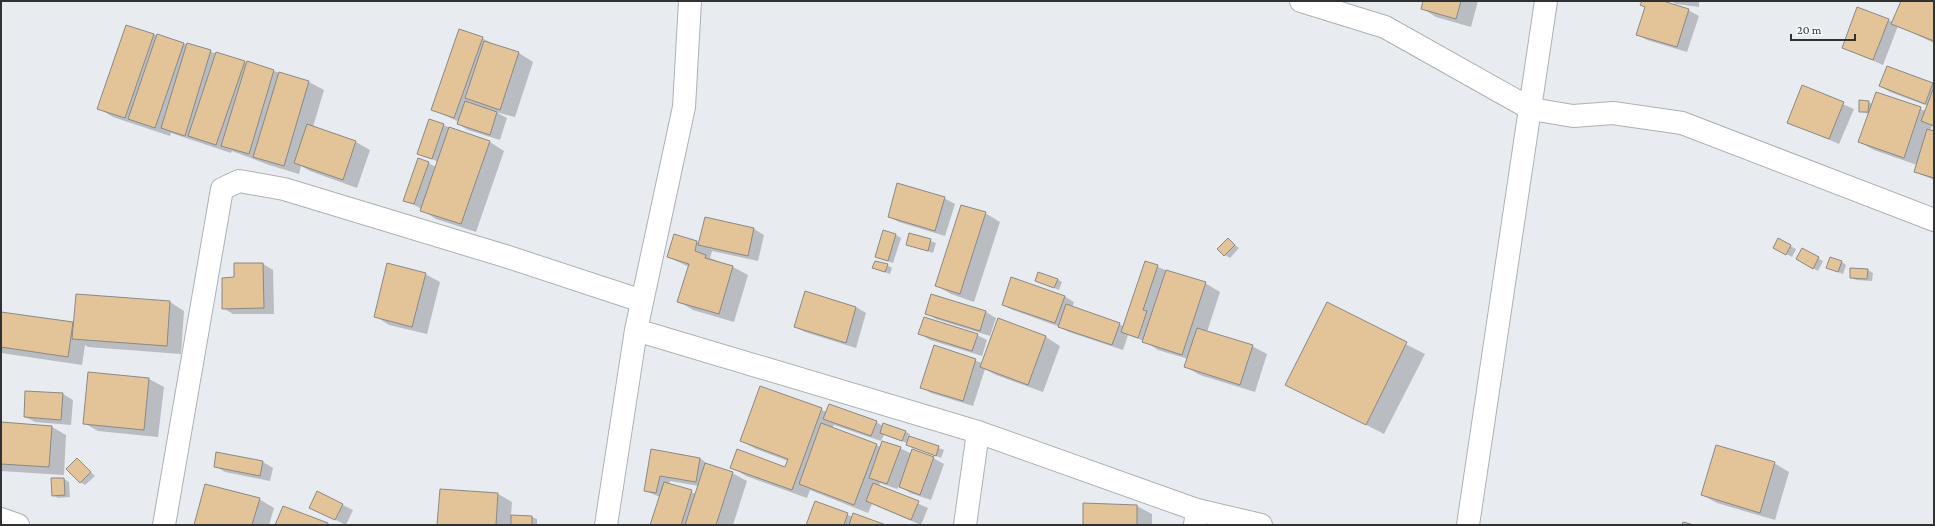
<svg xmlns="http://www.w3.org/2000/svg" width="1935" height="526" viewBox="0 0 1935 526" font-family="'Crimson Pro',serif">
	<rect width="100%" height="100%" fill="#e8ecf0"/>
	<path fill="#0003" fill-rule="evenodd" d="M1424,1H1478L1471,27L1436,17L1422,8Z
		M1643,1H1660L1688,10L1699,16L1687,52L1647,40L1637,34L1646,7Z
		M1671,1H1699V7L1676,4Z
		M1902,1H1934V43L1898,26L1883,65L1843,48L1888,20L1893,22Z
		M127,26L309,82L324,90L313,127L356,142L370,150L357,188L310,171L301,166L299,174L269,165L232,151L231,153L171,133L170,136L113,117L98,108Z
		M482,38L497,46L519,53L533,62L515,117L496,112L507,118L500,140L468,130L458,124L459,122L432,109Z
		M1887,67L1934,85V127L1932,126L1930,131L1934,132V180L1915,172L1917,165L1874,150L1859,142L1869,114L1860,111L1868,102L1872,104L1876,93L1926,111L1928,106L1890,92L1880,86Z
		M1803,87L1854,109L1839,144L1788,122Z
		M443,125L490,142L504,151L476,232L436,219L422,210V209L404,200L428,163L436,167L438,162L419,153Z
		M944,198L955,204L945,236L899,222L889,217Z
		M985,213L1000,222L974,302L951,294L937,286Z
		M705,218L754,229L764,235L758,261L712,251L710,258L733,267L748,275L734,322L693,310L678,301L689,267L668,257L675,236L700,243Z
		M910,234L936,243L933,253L907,244Z
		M896,235L901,238L893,263L876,257Z
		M1778,239L1796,249L1792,257L1774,247Z
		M1228,240L1239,248L1230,258L1225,255Z
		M1802,250L1823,261L1818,271L1797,259Z
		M1146,262L1168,271L1205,283L1220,292L1207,332L1252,346L1267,354L1255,392L1200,375L1186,367L1188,359L1158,350L1144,341L1128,335L1123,350L1069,332L1060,327L1013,310L1003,305L1064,296L1074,302L1072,308L1124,326Z
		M1842,262L1846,265L1843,274L1827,268Z
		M235,264H263L273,270L274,314H233L223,308L235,278Z
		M887,265L892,268L890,274L874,268Z
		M1851,269L1868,270L1873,273L1872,281L1856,280L1851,277Z
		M425,274L440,282L427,334L389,325L375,316Z
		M1057,279L1062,282L1059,290L1036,281Z
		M806,293L856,307L866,313L856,348L805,332L795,327Z
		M932,295L986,312L996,318L990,336L936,319L926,313Z
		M170,302L184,311L181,354L88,347L85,345L82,365L1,353V313L74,325Z
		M1327,304L1425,354L1384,434L1287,384Z
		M998,319L1046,337L1060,346L1043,392L996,375L985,369L973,406L931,393L921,387L934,346L982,363Z
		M920,334L977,335L987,340L982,356L930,340Z
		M149,379L164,387L158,437L98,431L84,423Z
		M761,387L827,412L876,422L883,426L906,432L910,434L909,437L944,450L941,458L912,447L907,443L884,435L881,441L834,425L832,428L881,447L900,448L912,454L933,458L944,464L931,500L910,493L899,486L897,489L880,483L879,486L928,508L921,525L872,504L868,513L810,490L807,498L746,476L731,467L786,468L788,461L756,449L741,441Z
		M63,394L73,400L71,425L35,422L25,417Z
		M1,423L52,427L66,435L64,475L1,471Z
		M652,450L700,458L710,466L732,473L747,481L733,525H651L660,497L645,491ZM670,481L699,486L696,494L669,484Z
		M217,453L263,462L273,468L270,481L225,472L215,466Z
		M77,459L95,476L85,485L80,482Z
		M1774,463L1789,472L1775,520L1717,503L1702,495Z
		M52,479H64L69,482L70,497L58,498L53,495Z
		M318,493L353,510L346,525L311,508Z
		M498,494L512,502L511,516L532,517L537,519V525H438Z
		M259,499L274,508L269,525H195Z
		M815,503L853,517L883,525H808Z
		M1084,504L1137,506L1152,514V525H1084Z"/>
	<path fill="#e3c498" stroke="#8b8885" d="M1423,1H1461L1456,19L1421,9Z
		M1642,1H1663L1689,9L1677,47L1636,35L1645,7L1640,5Z
		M1901,1H1934V41L1891,24Z
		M1857,7L1889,19L1873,60L1842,48Z
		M126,25L154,34L125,118L97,109Z
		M459,29L483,37L454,118L431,110Z
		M157,34L184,43L155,128L128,119Z
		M484,41L519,52L500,110L465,98Z
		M187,43L211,50L185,136L161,128Z
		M216,52L245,61L216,145L188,136Z
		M247,61L274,70L249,154L221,146Z
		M1887,66L1933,83L1925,104L1879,86Z
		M279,72L309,81L284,166L253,157Z
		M1802,85L1844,102L1829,139L1787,123Z
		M1934,87V126L1921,121Z
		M1876,92L1921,107L1904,158L1858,142Z
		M1859,100L1869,101L1868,112H1859Z
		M465,101L497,112L490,135L457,124Z
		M429,119L444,124L432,159L417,154Z
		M307,124L356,141L343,180L294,163Z
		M449,127L490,141L461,224L420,211Z
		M1927,129L1934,131V178L1914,172Z
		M418,158L429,162L414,204L403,201Z
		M897,183L945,197L935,231L888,217Z
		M961,205L986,212L960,294L935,286Z
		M705,217L754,228L748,256L698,245Z
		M883,230L896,234L888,261L875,257Z
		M909,233L931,239L928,251L906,245Z
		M674,234L697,241L695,251L706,255L705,258L733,266L719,314L677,302L689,264L667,257Z
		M1228,238L1235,245L1224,256L1217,249Z
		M1778,238L1791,245L1786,255L1773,248Z
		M1802,248L1819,257L1813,269L1796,259Z
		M1830,257L1842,261L1838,272L1826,268Z
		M875,261L888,264L885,272L872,268Z
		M1145,261L1158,265L1143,310L1147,311L1138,338L1121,332Z
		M234,263H263L264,308L222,309V278L234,277Z
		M387,263L426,273L412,327L374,317Z
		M1850,268L1868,269L1867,279L1850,278Z
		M1166,270L1206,282L1182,355L1142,342Z
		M1038,272L1058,279L1054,288L1035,281Z
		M1011,277L1065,296L1055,323L1002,305Z
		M805,291L856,307L846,343L794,327Z
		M76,294L170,301L167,346L72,339Z
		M931,294L986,311L980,331L925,314Z
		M1327,302L1407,342L1366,425L1285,385Z
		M1066,304L1120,323L1112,345L1058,327Z
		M1,312L73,322L68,357L1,347Z
		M924,317L978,334L972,351L918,334Z
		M998,318L1046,336L1028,385L980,367Z
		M1197,328L1253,345L1240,385L1184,367Z
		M934,345L976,359L963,401L920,388Z
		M88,372L149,378L144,430L83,424Z
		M760,386L822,408L792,490L730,468L737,449L785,467L788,459L740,441Z
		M25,391L63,393L61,420L24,417Z
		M829,404L877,421L871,436L823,419Z
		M1,422L52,426L49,467L1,464Z
		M821,423L877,444L854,505L799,484Z
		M883,423L906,431L902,441L880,433Z
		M909,436L939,446L936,456L906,445Z
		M882,441L901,447L887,484L869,478Z
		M1716,445L1775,462L1760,513L1701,495Z
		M651,449L700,458L696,482L660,476L656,493L644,491Z
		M912,449L934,457L920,495L899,487Z
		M216,452L263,461L260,476L214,467Z
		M77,458L91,472L80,483L66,469Z
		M705,463L733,472L716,525H685Z
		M51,478H64L65,495L52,496Z
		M664,482L692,490L681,525H650Z
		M873,483L919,501L911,520L866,501Z
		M205,484L260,498L252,525H194Z
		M440,489L498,493L496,525H437Z
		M317,491L343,504L335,520L309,508Z
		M815,501L848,513L844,525H806Z
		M1083,503L1137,505V525H1083Z
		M283,506L328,523V525H275Z
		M853,513L886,525H849Z
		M511,515L532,516V525H511Z
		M1683,522L1694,525H1682Z"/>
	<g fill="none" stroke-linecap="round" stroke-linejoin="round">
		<defs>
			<path id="minor" d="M1301,1L1385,27L1531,109L1573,116L1613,113L1682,123L1934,220
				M636,330L978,432L1197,510L1195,525
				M1197,510L1261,525
				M1,519L18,525
				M164,525L222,189L239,181L284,189L505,256L642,301
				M606,525L636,330L684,107L690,1
				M965,525L978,432
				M1468,525L1546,1"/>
		</defs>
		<use href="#minor" stroke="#adb1b4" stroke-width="24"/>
		<use href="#minor" stroke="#fff" stroke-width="22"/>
	</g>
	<rect width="1935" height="526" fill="none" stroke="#2f3132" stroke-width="4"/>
	<path d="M1791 34v6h64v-6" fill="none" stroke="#2f3132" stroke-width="2"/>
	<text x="1797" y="34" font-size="12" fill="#2f3132" stroke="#f5fafd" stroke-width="3" paint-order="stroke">20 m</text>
</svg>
